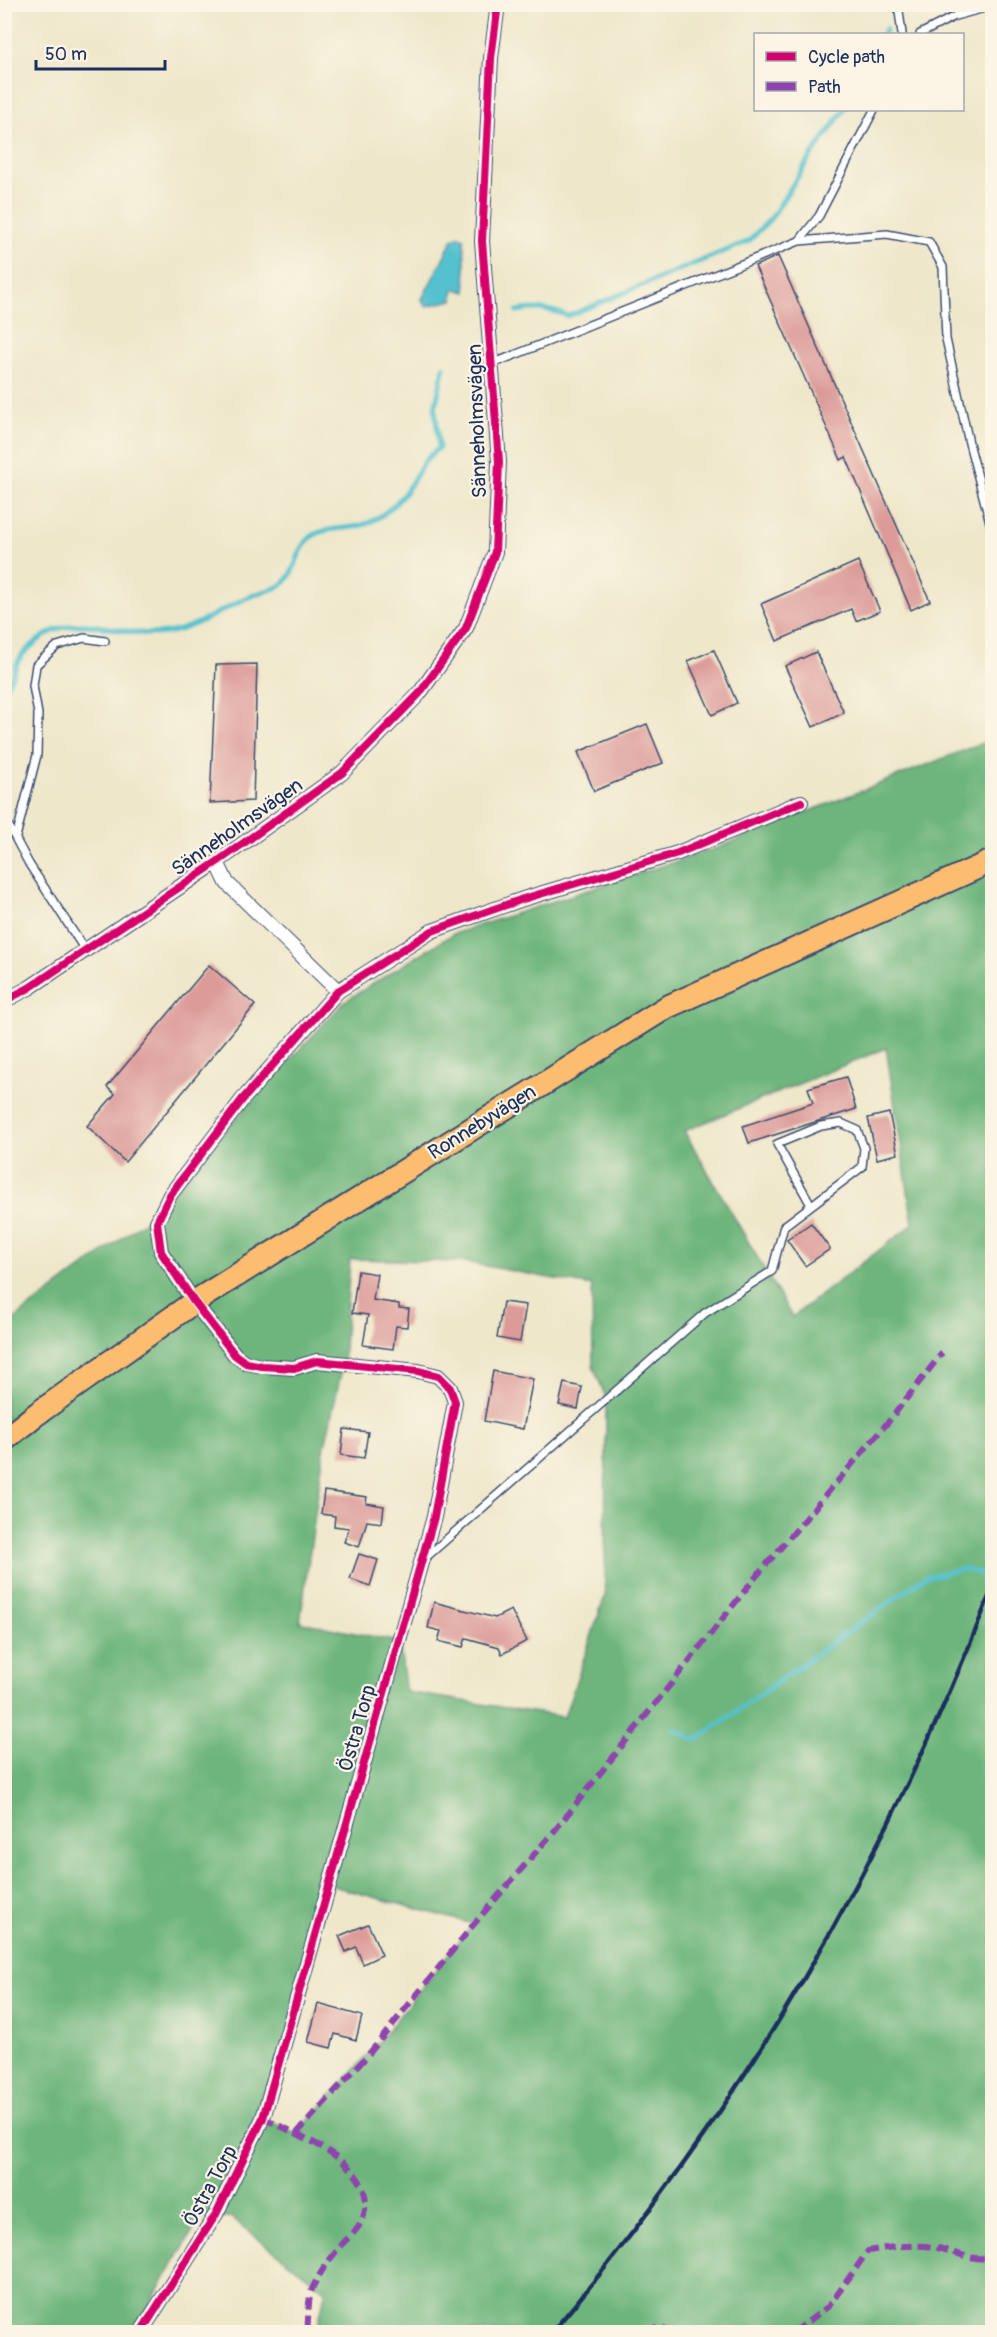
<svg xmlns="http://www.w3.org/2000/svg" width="997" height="2337" viewBox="0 0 997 2337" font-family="Pangolin,sans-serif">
	<rect width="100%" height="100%" fill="#fcf5e5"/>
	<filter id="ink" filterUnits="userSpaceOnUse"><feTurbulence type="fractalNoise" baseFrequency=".0167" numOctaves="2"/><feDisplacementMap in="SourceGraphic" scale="12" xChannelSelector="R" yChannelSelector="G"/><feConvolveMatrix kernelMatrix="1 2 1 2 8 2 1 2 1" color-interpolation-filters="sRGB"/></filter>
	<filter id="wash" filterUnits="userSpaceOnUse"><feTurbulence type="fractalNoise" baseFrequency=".008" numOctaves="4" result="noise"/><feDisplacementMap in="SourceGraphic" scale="24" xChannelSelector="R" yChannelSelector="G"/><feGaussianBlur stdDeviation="1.35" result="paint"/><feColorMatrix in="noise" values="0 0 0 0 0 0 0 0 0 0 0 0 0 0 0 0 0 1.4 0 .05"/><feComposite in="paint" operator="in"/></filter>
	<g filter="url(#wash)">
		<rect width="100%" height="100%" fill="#eee7ca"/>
		<path fill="#6db57b" stroke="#44726c" stroke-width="1.5" fill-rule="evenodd" d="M992,739V2332H316L326,2291L230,2217H201L133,2332H5V1326L150,1217L259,1093L345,1001L453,934L717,848ZM886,1048L913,1224L792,1317L684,1131ZM350,1259L465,1262L592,1286L593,1366L606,1398L605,1596L564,1717L406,1692L399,1642L300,1622L324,1450L343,1364ZM329,1885L473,1924L368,2055L296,2134L263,2118Z"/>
		<path fill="#55c1ce" stroke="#387896" stroke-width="1.5" d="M460,236L464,238L466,292L456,289L453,292V300L427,306L423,303L422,299L453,239Z"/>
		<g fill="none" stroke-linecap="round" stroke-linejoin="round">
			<path stroke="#55c1ce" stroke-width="5" d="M883,34L886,29
				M517,311C536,307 550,309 568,316L749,241L772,217L809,159L844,110
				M4,688C12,681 14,669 19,660C24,651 38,640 46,635C85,611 125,639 166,633C194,629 221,610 246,598C257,593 269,591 280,586C296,577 295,551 311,537C327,525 351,531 368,523C382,517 398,503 406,491C418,475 422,459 439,448L435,408L444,367
				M674,1729L696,1740L925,1577L961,1569L992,1576"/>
		</g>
		<g id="blocks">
			<path fill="#dc9b99" d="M778,256L930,601L911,610L846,457L841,460L755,266Z
				M858,561L880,611L856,621L851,609L777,641L761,604Z
				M714,650L737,703L712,715L688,661Z
				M816,652L844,713L813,727L785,666Z
				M257,664L253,801L210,803L216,665Z
				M647,724L663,763L594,791L578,752Z
				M209,965L255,1005L125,1162L87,1126L115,1094L107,1087Z
				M846,1077L856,1109L749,1143L743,1126L813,1103L808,1088Z
				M889,1113L898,1154L877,1159L868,1118Z
				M811,1223L830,1249L805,1266L787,1240Z
				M358,1271L377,1274L373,1300L399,1304V1308L409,1309L407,1327L396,1326L393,1349L363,1345L368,1315L352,1313Z
				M503,1302L526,1305L520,1342L497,1338Z
				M493,1371L533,1379L523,1429L484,1421Z
				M564,1383L582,1387L578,1409L559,1405Z
				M344,1429L368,1432L364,1458L341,1455Z
				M324,1491L367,1497L366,1503L384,1506L382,1523L367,1521L359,1547L344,1542L349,1528L334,1526L335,1516L321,1514Z
				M359,1554L378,1560L370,1586L350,1579Z
				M434,1602L495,1618L511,1610L527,1641L502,1654L499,1647L466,1638L463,1647L438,1641L441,1631L428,1628Z
				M368,1924L382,1955L363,1964L356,1947L346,1952L339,1936Z
				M318,2004L362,2016L356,2040L335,2034L331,2048L308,2042Z"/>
		</g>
	</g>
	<g filter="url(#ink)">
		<use href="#blocks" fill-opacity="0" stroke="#3b4b6e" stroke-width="1.5"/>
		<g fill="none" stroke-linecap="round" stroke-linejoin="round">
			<defs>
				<path id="service" d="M898,4L902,34
					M920,34L955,16L992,6
					M799,241L819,216L874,110
					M492,364L799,241L887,234L929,242L943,267L946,339L969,443L992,530
					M4,817L29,864L85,950
					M16,837L37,755L38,714L33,686L36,665L57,646L84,638L105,641
					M424,1559L705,1313L772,1271L784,1226L862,1167L864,1148L857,1130L841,1123L821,1126L777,1144L811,1205"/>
				<path id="minor" d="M217,862L227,883L338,991
					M4,1001L29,988L217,862L342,773L419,694L466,628L495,552L499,462L482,241L491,58L498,4
					M141,2332L216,2214L263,2118L434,1517L455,1402L450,1388L438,1376L418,1371L317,1361L294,1368L262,1366L246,1363L235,1355L194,1302L161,1252L157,1222L170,1195L242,1100L338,991L432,931L523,899L678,853L801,802"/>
				<path id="primary" d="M4,1440L34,1416L194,1302L667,1007L992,861"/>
			</defs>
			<use href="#service" stroke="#3b4b6e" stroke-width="10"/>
			<use href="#minor" stroke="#3b4b6e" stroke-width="16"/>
			<use href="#primary" stroke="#3b4b6e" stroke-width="26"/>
			<use href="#service" stroke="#fff" stroke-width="7"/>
			<use href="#minor" stroke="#fff" stroke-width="14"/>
			<use href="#primary" stroke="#fcbd6f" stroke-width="22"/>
			<path stroke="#1b2f5e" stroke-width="4.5" d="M552,2332C743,2108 885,1863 992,1589"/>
			<path stroke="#8e44ad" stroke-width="6" stroke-dasharray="12 6" stroke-linecap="butt" d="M263,2118C300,2136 389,2168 360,2224C357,2230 350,2236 345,2241C333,2255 321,2270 313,2287C307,2299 309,2319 307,2332
				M296,2134L368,2055L474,1924L556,1829L754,1579L889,1421L942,1353
				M646,2332L659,2327L670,2332
				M794,2332L829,2306L868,2251C890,2247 910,2244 933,2247C955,2251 969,2261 992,2258"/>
			<defs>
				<path id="cycleway" d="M4,1001L29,988L217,862L342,773L419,694L466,628L495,552L499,462L482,241L491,58L498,4
					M141,2332L216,2214L263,2118L434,1517L455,1402L450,1388L438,1376L418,1371L317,1361L294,1368L262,1366L246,1363L235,1355L194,1302L161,1252L157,1222L170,1195L242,1100L338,991L432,931L523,899L678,853L801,802"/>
			</defs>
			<use href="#cycleway" stroke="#fcf5e5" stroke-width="11"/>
			<use href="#cycleway" stroke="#d6006c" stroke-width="8"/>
		</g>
	</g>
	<g text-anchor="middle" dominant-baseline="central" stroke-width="4.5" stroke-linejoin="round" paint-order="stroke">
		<g font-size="20" fill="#1b2f5e" stroke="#fcf5e5">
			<text transform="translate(477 421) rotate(-92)">Sänneholmsvägen</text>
			<text transform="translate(237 827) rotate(-35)">Sänneholmsvägen</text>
			<text transform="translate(482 1122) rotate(-32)">Ronnebyvägen</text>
			<text transform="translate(357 1728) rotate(-74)">Östra Torp</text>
			<text transform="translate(210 2186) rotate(-61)">Östra Torp</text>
		</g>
	</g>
	<rect width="997" height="2337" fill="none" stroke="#fcf5e5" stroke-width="24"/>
	<rect x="754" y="33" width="210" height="78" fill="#fcf5e5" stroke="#a2a6af" stroke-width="1.5"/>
	<rect x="766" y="52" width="30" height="9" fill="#d6006c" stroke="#a2a6af" stroke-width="1.5"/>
	<text x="808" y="63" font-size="18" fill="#1b2f5e">Cycle path</text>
	<rect x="766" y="82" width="30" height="9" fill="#8e44ad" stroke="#a2a6af" stroke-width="1.5"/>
	<text x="808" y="93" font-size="18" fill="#1b2f5e">Path</text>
	<path d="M36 60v9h129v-9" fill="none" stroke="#1b2f5e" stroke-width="3"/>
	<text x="45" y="60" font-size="18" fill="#1b2f5e" stroke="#fcf5e5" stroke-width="4.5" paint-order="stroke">50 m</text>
</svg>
